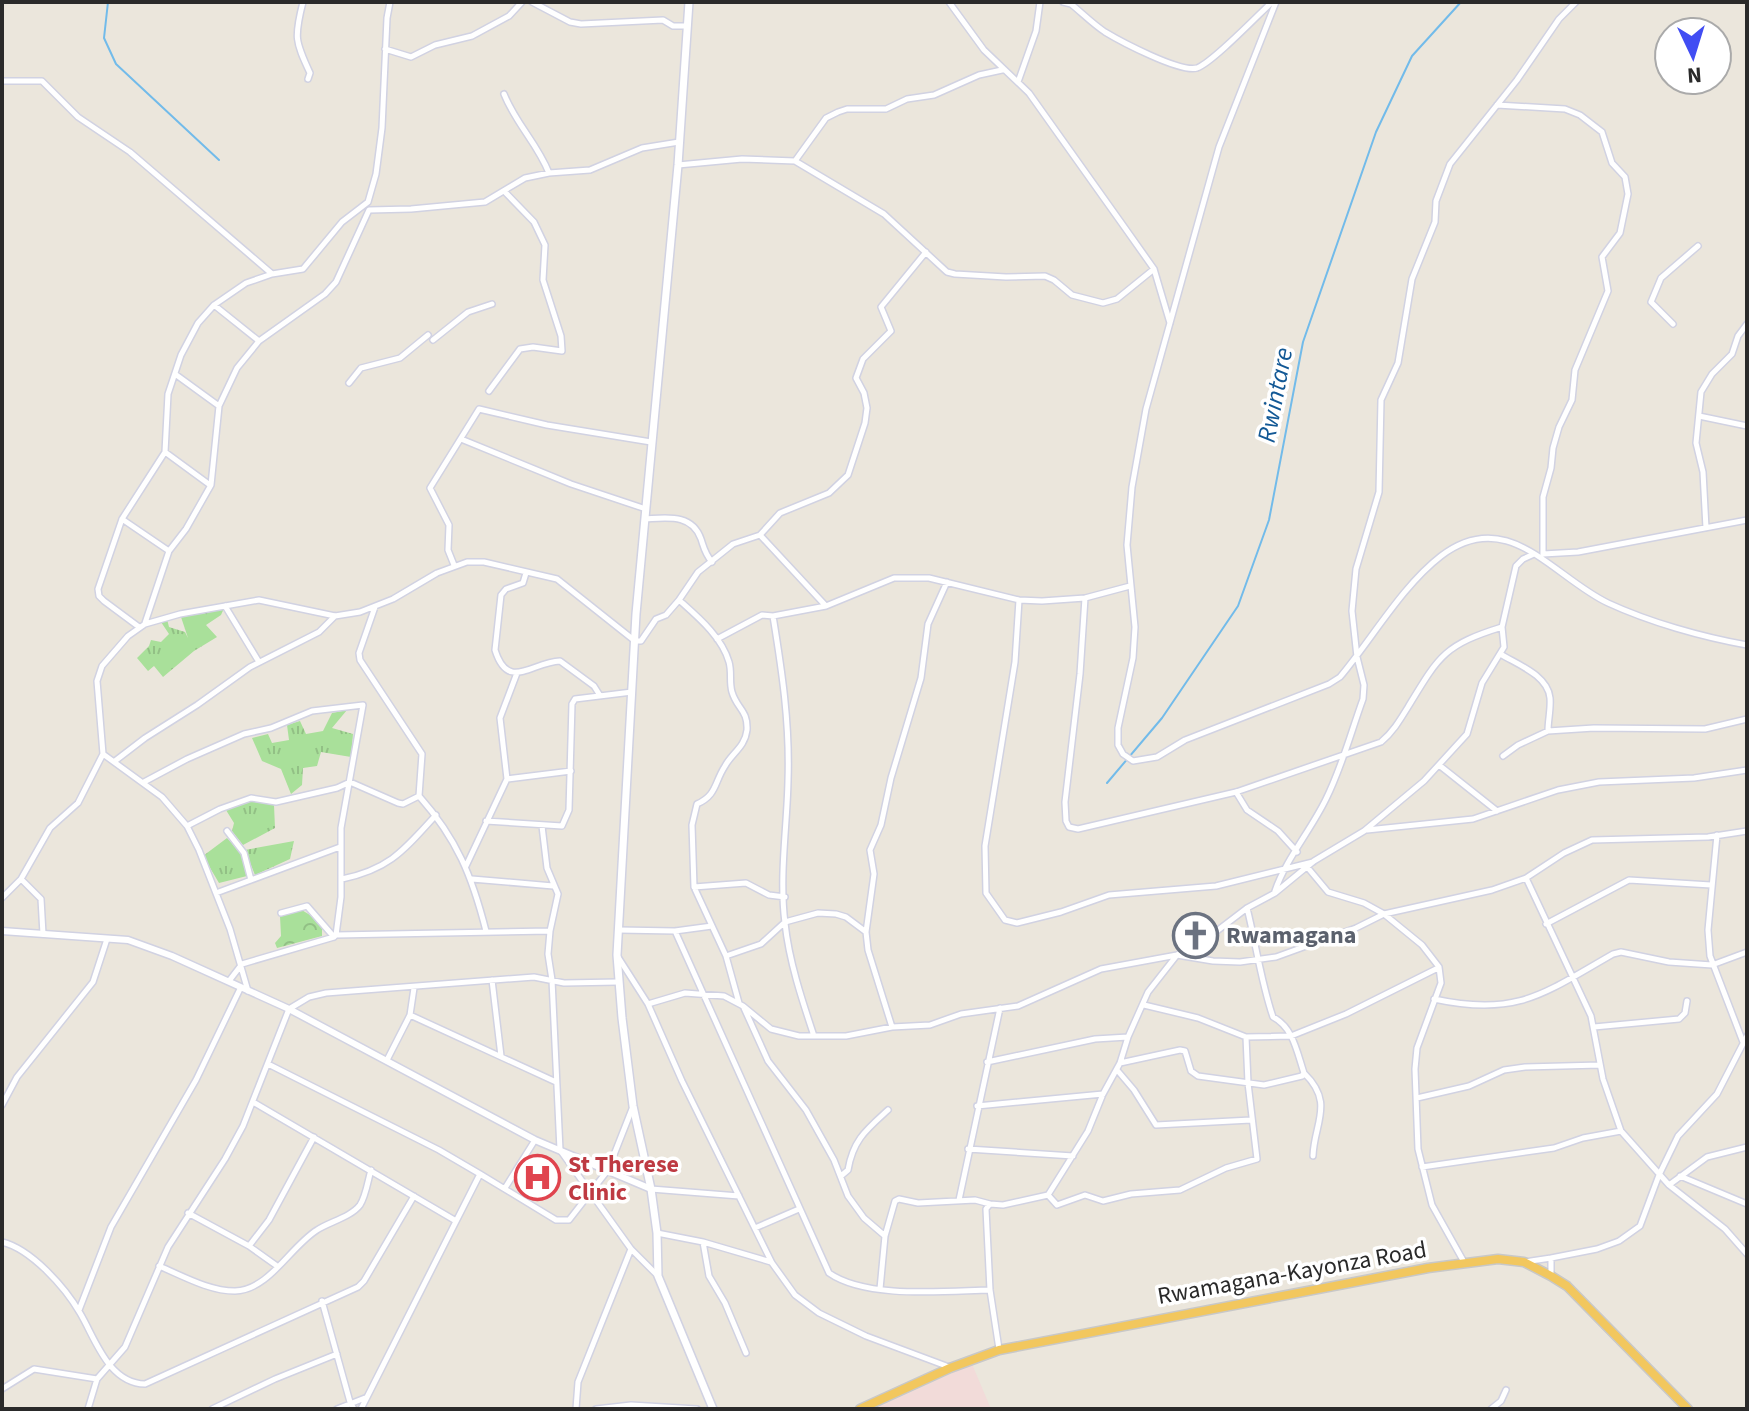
<svg xmlns="http://www.w3.org/2000/svg" width="1749" height="1411" viewBox="0 0 1749 1411" font-family="'Source Sans 3',sans-serif">
	<defs>
		<pattern id="grass-tufts" width="24" height="20" patternUnits="userSpaceOnUse" patternTransform="scale(2)"><rect width="24" height="20" fill="#a9e09a"/><path d="M3 7l-1-3M5 7V3M7 7l1-3M15 17l-1-3M17 17v-4M19 17l1-3" fill="none" stroke="#92c085"/></pattern>
		<pattern id="park-crowns" width="20" height="18" patternUnits="userSpaceOnUse" patternTransform="scale(2)"><rect width="20" height="18" fill="#a9e09a"/><path d="M2 6a3 3 0 1 1 6 0M12 15a3 3 0 1 1 6 0" fill="none" stroke="#92c085"/></pattern>
	</defs>
	<rect width="100%" height="100%" fill="#ebe6dc"/>
	<path fill="#f2dbd9" d="M972,1364L991,1409H873L937,1380Z"/>
	<path fill="url(#grass-tufts)" d="M225,606L221,615L206,625L217,637L194,651L163,677L154,666L148,671L137,658L149,646L151,640L161,642L169,634L161,622L167,619L169,627L185,632L188,638L180,614Z
		M347,710L332,728L353,734L351,757L321,752L317,766L303,768L302,785L291,794L281,769L262,761L252,738L268,734L272,743L289,740L287,725L300,721L306,734L323,731L332,713Z
		M253,800L274,805L275,828L243,845L232,831L234,823L226,810Z
		M227,838L242,854L247,876L219,883L203,856Z
		M294,841L290,859L255,875L245,850Z"/>
	<path fill="url(#park-crowns)" d="M300,909L310,915L322,927V936L277,948L275,943L281,936L280,916Z"/>
	<g fill="none" stroke-linecap="round" stroke-linejoin="round">
		<path stroke="#72bbea" stroke-width="2" d="M108,2L104,38L116,64L219,160
			M1107,783L1162,718L1238,606L1269,520L1303,342L1376,132L1412,56L1461,2"/>
		<defs>
			<path id="minor" d="M303,2C294,37 295,41 310,73L308,79
				M532,2L570,22L581,24L663,20L673,26H687
				M949,2L984,50L1029,93L1125,228L1154,269L1170,323
				M1063,2L1071,4C1082,13 1093,24 1105,32C1120,41 1180,73 1197,68C1212,63 1257,16 1272,2
				M1276,2L1219,147L1146,409L1132,487L1127,545L1135,627L1133,658L1118,728V745L1123,754L1133,761L1157,757L1185,740L1329,684L1340,677C1372,639 1402,586 1441,556C1508,505 1553,577 1608,603C1649,622 1702,637 1747,645
				M385,49L411,57L435,45L472,36L509,16L522,2
				M2,81H42L78,117L130,152L271,273
				M1018,82L1036,31L1040,2
				M504,94C516,124 537,143 549,173
				M1497,105L1565,109L1580,115L1602,132L1612,163L1625,177L1628,194L1620,233L1602,257L1608,291L1575,370L1572,400L1559,427L1553,448L1551,468L1543,497V554
				M795,161L826,118L838,112L847,109H886L907,99L934,95L979,75L1002,70
				M678,165L742,159L795,161L884,214L947,272L955,274L1006,277L1045,276L1054,280L1072,295L1103,303L1117,299L1154,269
				M214,305L259,341
				M1673,324L1651,302L1661,278L1698,246
				M433,340L468,312L492,304
				M175,374L219,406
				M349,383L361,368L400,358L428,335
				M489,391L520,349L533,347L562,351L561,336L543,280L545,245L534,222L504,191
				M1699,416L1747,426
				M461,439L571,484L646,509
				M165,452L210,485
				M122,519L169,551
				M645,519C666,518 692,513 701,539C704,548 705,554 712,562
				M1706,528L1703,472L1696,443L1701,392L1712,374L1732,354L1738,336L1747,324
				M760,535L825,605
				M1543,554L1578,552L1747,520
				M454,565L448,550L449,525L430,488L479,409L547,425L651,442
				M526,573L523,583L506,589L501,595L495,650C508,692 532,662 560,661L594,686L599,694
				M1085,598L1080,674L1065,802L1066,821L1069,827L1078,829L1236,792L1381,742C1393,732 1400,720 1408,707C1439,656 1444,645 1502,627
				M679,600C698,617 722,637 729,662C732,672 729,682 732,692C737,709 748,710 747,730C745,747 732,753 725,766C714,783 717,795 697,804L692,825L694,887L726,956L739,1003
				M1019,600L1015,662L985,846L986,893L1005,920L1017,923L1061,912L1109,895L1216,886L1313,862
				M225,606L259,662
				M375,607L359,653L360,660L422,754L419,796
				M773,616C782,671 790,724 788,781C787,828 779,876 785,923C789,961 802,1000 814,1036
				M145,623L169,551L186,529L211,485L219,406L237,368L259,341L325,294L336,282L369,210L411,209L485,202L525,178L549,173L590,170L642,148L679,142
				M139,627L104,601L99,596L98,589L122,519L165,452L168,394L181,355L198,323L214,305L246,283L272,274L303,269L342,222L368,202L376,174L382,128L387,18L390,2
				M717,639L762,615L773,616L826,606L894,578H929L1019,600L1042,601L1085,598L1130,586
				M1502,655C1519,665 1548,676 1550,698C1551,709 1548,720 1548,731
				M103,754L162,797L187,826L199,850L230,929L248,991
				M1503,756L1518,745L1548,731L1594,728L1705,729L1747,719
				M115,761L145,738L197,705L250,667L319,632L335,616
				M1439,765L1497,811
				M507,779L571,771
				M144,782L187,759L244,734L271,728L312,711L363,705L341,828V897L336,935
				M1236,792L1247,810L1278,831L1297,852
				M486,821L562,826L569,810L572,704L575,699L632,692
				M187,826L220,809L251,798L276,802L337,788L350,782L398,803L403,804L419,796C457,839 472,876 486,931
				M542,826L547,868L558,894L550,931
				M1367,830L1473,819L1558,790L1599,782L1694,778L1747,770
				M227,831L244,853L251,880
				M1717,835L1708,930L1710,956L1743,1042
				M466,866L507,779L500,718L517,673
				M1308,868L1328,892L1364,903L1384,914L1422,945L1439,967L1441,983L1417,1048L1415,1069L1418,1149L1432,1205L1464,1262
				M1526,878L1591,1016L1603,1079L1621,1131L1669,1185L1725,1229L1747,1254
				M21,879L41,899L43,934
				M342,879C390,869 404,850 436,815
				M472,879L553,886
				M694,887L746,883L769,895L785,897
				M1275,891C1286,859 1311,830 1326,799C1342,767 1351,732 1363,699L1364,685L1357,657L1352,611L1356,569L1379,492L1381,400L1398,363L1412,279L1435,222L1436,201L1450,164L1517,80L1559,19L1576,2
				M216,893L340,847
				M2,898L21,879L50,828L78,803L103,754L97,681L102,666L128,636L145,624L180,614L259,600L335,616L360,612L393,599L437,573L467,562H484L557,579L635,641H641L656,619L666,615L679,600L698,572L733,544L760,535L780,513L829,493L848,475L865,423L867,408L864,393L856,378L863,359L891,331L881,307L926,252
				M281,913L307,906L334,937
				M1546,924L1629,880L1711,885
				M619,930L675,931L712,926
				M675,931L829,1273C866,1299 945,1291 990,1290
				M726,956L761,944L785,922L818,913L836,914L846,917L866,932
				M618,957L648,1004L682,1081L772,1263L795,1295L819,1313L866,1336L949,1367
				M492,980L501,1056
				M229,981L242,964L334,937L336,935L550,931L548,954L552,980L560,1150L631,1249L658,1276
				M1434,999C1517,1017 1543,994 1613,954L1621,952L1669,962L1712,965L1747,952
				M648,1004L685,993L724,996L743,1006L771,1029L799,1036H846L892,1027L930,1025L961,1014L1018,1006L1101,969L1177,955L1213,961L1240,962L1276,957L1356,928L1384,914L1492,890L1526,878L1564,853L1592,840L1708,837L1747,831
				M1144,1005L1198,1018L1246,1037L1291,1036L1346,1014L1438,968
				M744,1008L768,1061L806,1110L834,1160L848,1196L864,1218L885,1236
				M410,1015L556,1082
				M892,1027L868,950L866,932L874,874L870,850L881,825L891,778L921,678L928,624L947,582
				M1594,1027L1679,1019L1685,1013L1687,1001
				M387,1060L410,1015L414,988
				M987,1062L1095,1039L1128,1037
				M1120,1063L1180,1050L1185,1051L1191,1071L1198,1076L1264,1085L1302,1076L1304,1073C1297,1052 1293,1027 1273,1017C1261,982 1256,944 1247,908
				M268,1064L439,1150L480,1174
				M1117,1070L1134,1090L1156,1125L1251,1120
				M1304,1073C1335,1103 1314,1123 1313,1156
				M1417,1098L1469,1086L1504,1070L1525,1067L1600,1065
				M253,1102L456,1221
				M2,1105L17,1077L93,982L107,939
				M977,1106L1103,1094
				M968,1149L1073,1156
				M1422,1167L1554,1148L1583,1138L1621,1131
				M841,1176L848,1170C853,1140 866,1130 888,1110
				M1680,1176L1747,1204
				M1669,1185L1707,1157L1747,1147
				M505,1188L535,1140
				M651,1189L739,1196
				M1048,1195L1057,1205L1085,1195L1103,1201L1131,1194L1180,1190L1226,1168L1257,1159L1248,1083L1246,1037
				M959,1200L1000,1008
				M188,1213L249,1246L277,1266
				M755,1228L799,1209
				M657,1233L703,1242L771,1262
				M2,1242C31,1249 65,1287 80,1313C95,1338 108,1383 145,1384L358,1287L364,1281L414,1196
				M703,1242L709,1276L725,1303L746,1353
				M249,1246L269,1220L314,1137
				M1524,1262L1551,1258
				M159,1266C183,1276 209,1291 235,1291C269,1290 290,1247 317,1230C329,1222 351,1217 360,1205C366,1196 368,1180 371,1170
				M1551,1276V1258L1597,1249L1619,1241L1640,1226L1659,1175L1678,1136L1717,1094L1747,1036
				M880,1289L885,1236L895,1201L899,1199L918,1203L975,1200L990,1204
				M322,1301L350,1402L354,1409
				M79,1310L111,1227L196,1080L240,989
				M999,1349L990,1290L986,1209L990,1204L1003,1205L1048,1195L1088,1131L1103,1094L1120,1063L1128,1037L1148,992L1177,955L1209,937L1247,908L1275,893L1314,861L1364,831L1424,781L1467,734L1482,683L1504,647L1502,627L1516,566L1523,559L1534,554
				M2,1389L34,1369L97,1379
				M88,1409L97,1379L125,1347L168,1247L225,1159L243,1126L289,1009L309,997L326,993L534,977L564,983L618,982
				M212,1409L275,1379L337,1354
				M337,1409L365,1398
				M361,1409L480,1174L556,1220H569L608,1170L632,1109
				M576,1409L578,1382L631,1249
				M596,1409L631,1405L697,1409
				M1491,1409L1501,1401L1506,1390"/>
			<path id="tertiary" d="M2,931L128,940L172,956L289,1009L535,1140L651,1189"/>
			<path id="secondary" d="M689,2L678,165L636,614L617,955L622,1018L633,1106L651,1189L657,1233L658,1276L713,1409"/>
			<path id="trunk" d="M860,1409L950,1368L999,1350L1428,1268L1498,1259L1524,1262L1551,1276L1567,1286L1688,1409"/>
		</defs>
		<use href="#minor" stroke="#d1d2e2" stroke-width="8"/>
		<use href="#tertiary" stroke="#d1d2e2" stroke-width="9"/>
		<use href="#secondary" stroke="#d1d2e2" stroke-width="10"/>
		<use href="#trunk" stroke="#c8c8c8" stroke-width="11"/>
		<use href="#minor" stroke="#fff" stroke-width="5"/>
		<use href="#tertiary" stroke="#fff" stroke-width="6"/>
		<use href="#secondary" stroke="#fff" stroke-width="7"/>
		<use href="#trunk" stroke="#f2c75e" stroke-width="8"/>
	</g>
	<defs>
		<symbol id="church-ring" viewBox="-11 -11 22 22"><circle r="9.5" fill="#fff" stroke="#6b7280" stroke-width="1.5"/><path d="M-1.2-6h2.4v3.5h3.3v2.4h-3.3V6h-2.4V-.1h-3.3v-2.4h3.3Z" fill="#6b7280"/></symbol>
		<symbol id="hospital-ring" viewBox="-11 -11 22 22"><circle r="9.5" fill="#fff" stroke="#e0444e" stroke-width="1.5"/><path d="M-5-5h3v3.5h4V-5h3V5h-3V1.5h-4V5h-3Z" fill="#e0444e"/></symbol>
	</defs>
	<g fill-rule="evenodd">
		<use href="#church-ring" x="1170" y="910" width="51" height="51"/>
		<use href="#hospital-ring" x="512" y="1152" width="51" height="51"/>
	</g>
	<g text-anchor="middle" dominant-baseline="central" stroke-width="7" stroke-linejoin="round" paint-order="stroke">
		<g font-size="24" font-weight="bold" fill="#5b616d" stroke="#fff" text-anchor="start">
			<text x="1226" y="935">Rwamagana</text>
		</g>
		<g font-size="24" font-weight="bold" fill="#be3a42" stroke="#fff" text-anchor="start">
			<text x="568" y="1164">St Therese<tspan x="568" dy="28">Clinic</tspan></text>
		</g>
		<g font-size="24" fill="#2a2a2a" stroke="#fff">
			<text transform="translate(1292 1273) rotate(-10)">Rwamagana-Kayonza Road</text>
		</g>
		<g font-size="26" font-style="italic" fill="#125895" stroke="#fff">
			<text transform="translate(1275 395) rotate(-79)">Rwintare</text>
		</g>
	</g>
	<rect width="1749" height="1411" fill="none" stroke="#2a2a2a" stroke-width="8"/>
	<g transform="translate(1693 56) rotate(176)"><circle r="38" fill="#ffffff" stroke="#aaaaaa" stroke-width="2"/>
	<path d="M0-6L14 30L0 20L-14 30Z" fill="#414df3"/>
	<text y="-12" font-size="22" font-weight="bold" text-anchor="middle" fill="#2a2a2a">N</text>
	</g>
</svg>
